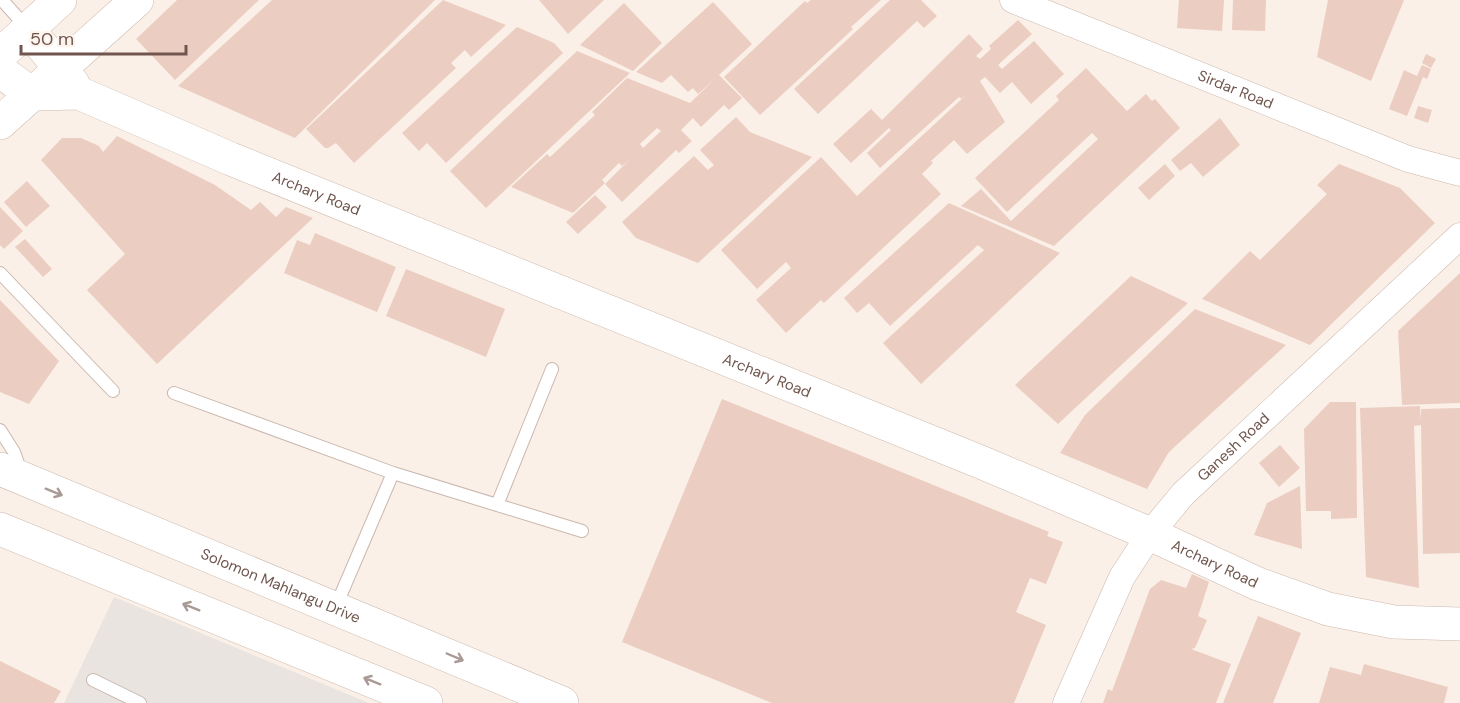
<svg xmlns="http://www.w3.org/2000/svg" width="1460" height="703" viewBox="0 0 1460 703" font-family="'DM Sans',sans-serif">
	<rect width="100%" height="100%" fill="#faf0e7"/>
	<path fill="#eae4e0" d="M114,597L369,703H64Z"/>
	<path fill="#eccdc2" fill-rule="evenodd" d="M177,0H259L175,80L136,39Z
		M272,0H435L295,138L178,86Z
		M443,0L506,25L471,57L465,50L451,63L456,68L354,163L336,143L328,148H325L306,129Z
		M539,0H604L568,34Z
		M811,0H881L851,27L853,29L760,115L724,77L805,1L807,3Z
		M890,0H921L937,16L924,28L917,21L818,114L794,89Z
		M1179,0H1224L1222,31L1177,28Z
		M1233,0H1266L1265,31L1232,30Z
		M1328,0H1404L1371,81L1317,57Z
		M713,2L752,44L719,75L742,98L729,110L724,105L701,127L693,118L681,130L692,141L679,153L676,150L622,202L605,184L631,158L622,166L619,163L602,180L605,183L573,213L511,187L547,154L550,157L595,115L592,112L627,78L690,103L716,78L698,94L693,88L688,92L671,75L662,83L636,72ZM657,128L661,131L643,148L640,144Z
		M624,3L662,43L633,71L580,45Z
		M1018,20L1032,34L998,65L1002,69L1034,41L1064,74L1031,104L1012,82L1000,93L985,77L980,81L1005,122L967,154L954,140L931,161L933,163L922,174L941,194L824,303L821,300L786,333L756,300L791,268L786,262L757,289L721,250L821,157L857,196L979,83L962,99L959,97L880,168L867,153L891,130L889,128L851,163L833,144L871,109L882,120L969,34L983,49L976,56L980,59L991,49L989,46Z
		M517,27L554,43L563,53L446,163L427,143L419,151L402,133Z
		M577,51L630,73L486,208L450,171Z
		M1426,54L1436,59L1431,68L1422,63Z
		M1422,65L1431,69L1427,79L1423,77L1407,116L1389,109L1404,70L1417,76Z
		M1086,68L1127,111L1146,94L1152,101L1155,99L1180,128L1054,246L961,206L981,189L1011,221L1098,139L1092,133L1007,212L975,178L1059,100L1056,96Z
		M1418,106L1432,110L1428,123L1414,118Z
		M736,117L750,132L812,157L698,263L636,238L622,222L694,156L708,170L714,165L700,150Z
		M1220,118L1240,145L1203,177L1191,163L1180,171L1171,160Z
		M117,136L215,185L251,210L260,202L276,217L286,207L313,218L157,364L87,290L125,254L41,160L62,138H81L99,146L103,152Z
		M1165,164L1175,176L1149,200L1138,188Z
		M1339,164L1400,188L1435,223L1310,345L1202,299L1250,251L1260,260L1327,194L1317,185Z
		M27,181L50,206L26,227L4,202Z
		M595,195L607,207L578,234L566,222Z
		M949,203L1060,253L921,384L883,343L984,250L978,245L890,326L869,303L857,313L844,298Z
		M0,207L23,231L4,249L0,245Z
		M315,233L396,267L377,312L284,273L297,240L310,245Z
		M25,239L52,269L43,277L15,247Z
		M406,269L505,309L486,357L386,316Z
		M1460,273V403L1402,405L1398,331Z
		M1131,276L1188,303L1058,424L1015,385Z
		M0,300L59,361L29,404L0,392Z
		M1195,309L1286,345L1169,452L1147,489L1060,453L1085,415Z
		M722,399L1049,532L1047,536L1063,542L1046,584L1030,578L1016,612L1046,625L1014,703H772L622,642Z
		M1330,402H1356L1357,518L1331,519V511H1306L1304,429Z
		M1420,406V421L1421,409L1460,408V553L1423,554L1421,425L1414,426L1419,588L1366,577L1360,408Z
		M1280,445L1300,468L1279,487L1259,463Z
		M1300,486L1302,549L1254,535L1267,503Z
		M1192,574L1209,582L1198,616L1207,620L1195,648L1191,649L1231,664L1216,703H1103L1108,689L1112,691L1150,589L1161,580L1186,588Z
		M1258,616L1301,633L1273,703H1223Z
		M0,661L61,691L54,703H0Z
		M1364,664L1448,687L1444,703H1319L1330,667L1361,675Z"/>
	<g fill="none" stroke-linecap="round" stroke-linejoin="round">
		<defs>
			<path id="lane" d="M2,0L27,28
				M0,273L113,391
				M174,393L393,473L582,531
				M0,430L14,452L21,472
				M497,505L552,369
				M336,606L393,473
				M93,680L140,703"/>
			<g id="street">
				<path id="s1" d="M1013,0L1408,159L1460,173"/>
				<path id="s2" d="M1066,703L1122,577L1150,534L1183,494L1460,236"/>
			</g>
			<g id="secondary">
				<path d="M28,29L73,84"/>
				<path d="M0,55L60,0"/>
				<path id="s3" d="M0,71L32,94L79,93L231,159L983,463L1150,534L1258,584L1328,609L1394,622L1460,624"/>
				<path d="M0,123L137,0"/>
				<path id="s4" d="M0,469L562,703"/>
				<path d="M0,529L426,703"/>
			</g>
		</defs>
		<use href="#lane" stroke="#cab7ae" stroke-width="14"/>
		<use href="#street" stroke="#cab7ae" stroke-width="27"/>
		<use href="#secondary" stroke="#ceb9af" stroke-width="34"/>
		<use href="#lane" stroke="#fff" stroke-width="12"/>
		<use href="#street" stroke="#fff" stroke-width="26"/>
		<use href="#secondary" stroke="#fff" stroke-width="33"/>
	</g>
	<defs><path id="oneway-shaft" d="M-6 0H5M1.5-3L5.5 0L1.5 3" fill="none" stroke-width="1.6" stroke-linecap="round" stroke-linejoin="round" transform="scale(1.5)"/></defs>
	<g stroke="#a99a95">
		<use href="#oneway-shaft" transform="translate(54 492) rotate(22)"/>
		<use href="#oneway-shaft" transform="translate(191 607) rotate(-158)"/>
		<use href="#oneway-shaft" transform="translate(455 657) rotate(23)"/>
		<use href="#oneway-shaft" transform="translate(372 681) rotate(-158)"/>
	</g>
	<g text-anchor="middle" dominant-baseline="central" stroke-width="5" stroke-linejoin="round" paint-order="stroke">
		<g font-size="15" fill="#70564e" stroke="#fdf4ed">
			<text stroke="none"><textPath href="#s1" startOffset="240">Sirdar Road</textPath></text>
			<text stroke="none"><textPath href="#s3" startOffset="344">Archary Road</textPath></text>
			<text stroke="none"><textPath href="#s3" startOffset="830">Archary Road</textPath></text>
			<text stroke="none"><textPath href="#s2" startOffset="310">Ganesh Road</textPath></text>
			<text stroke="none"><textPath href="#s3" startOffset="1316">Archary Road</textPath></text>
			<text stroke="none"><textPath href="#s4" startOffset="304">Solomon Mahlangu Drive</textPath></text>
		</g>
	</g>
	<path d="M21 45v9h165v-9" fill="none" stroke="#70564e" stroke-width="3"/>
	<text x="30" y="45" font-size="18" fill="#70564e" stroke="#fdf4ed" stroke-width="4.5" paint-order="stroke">50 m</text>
</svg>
